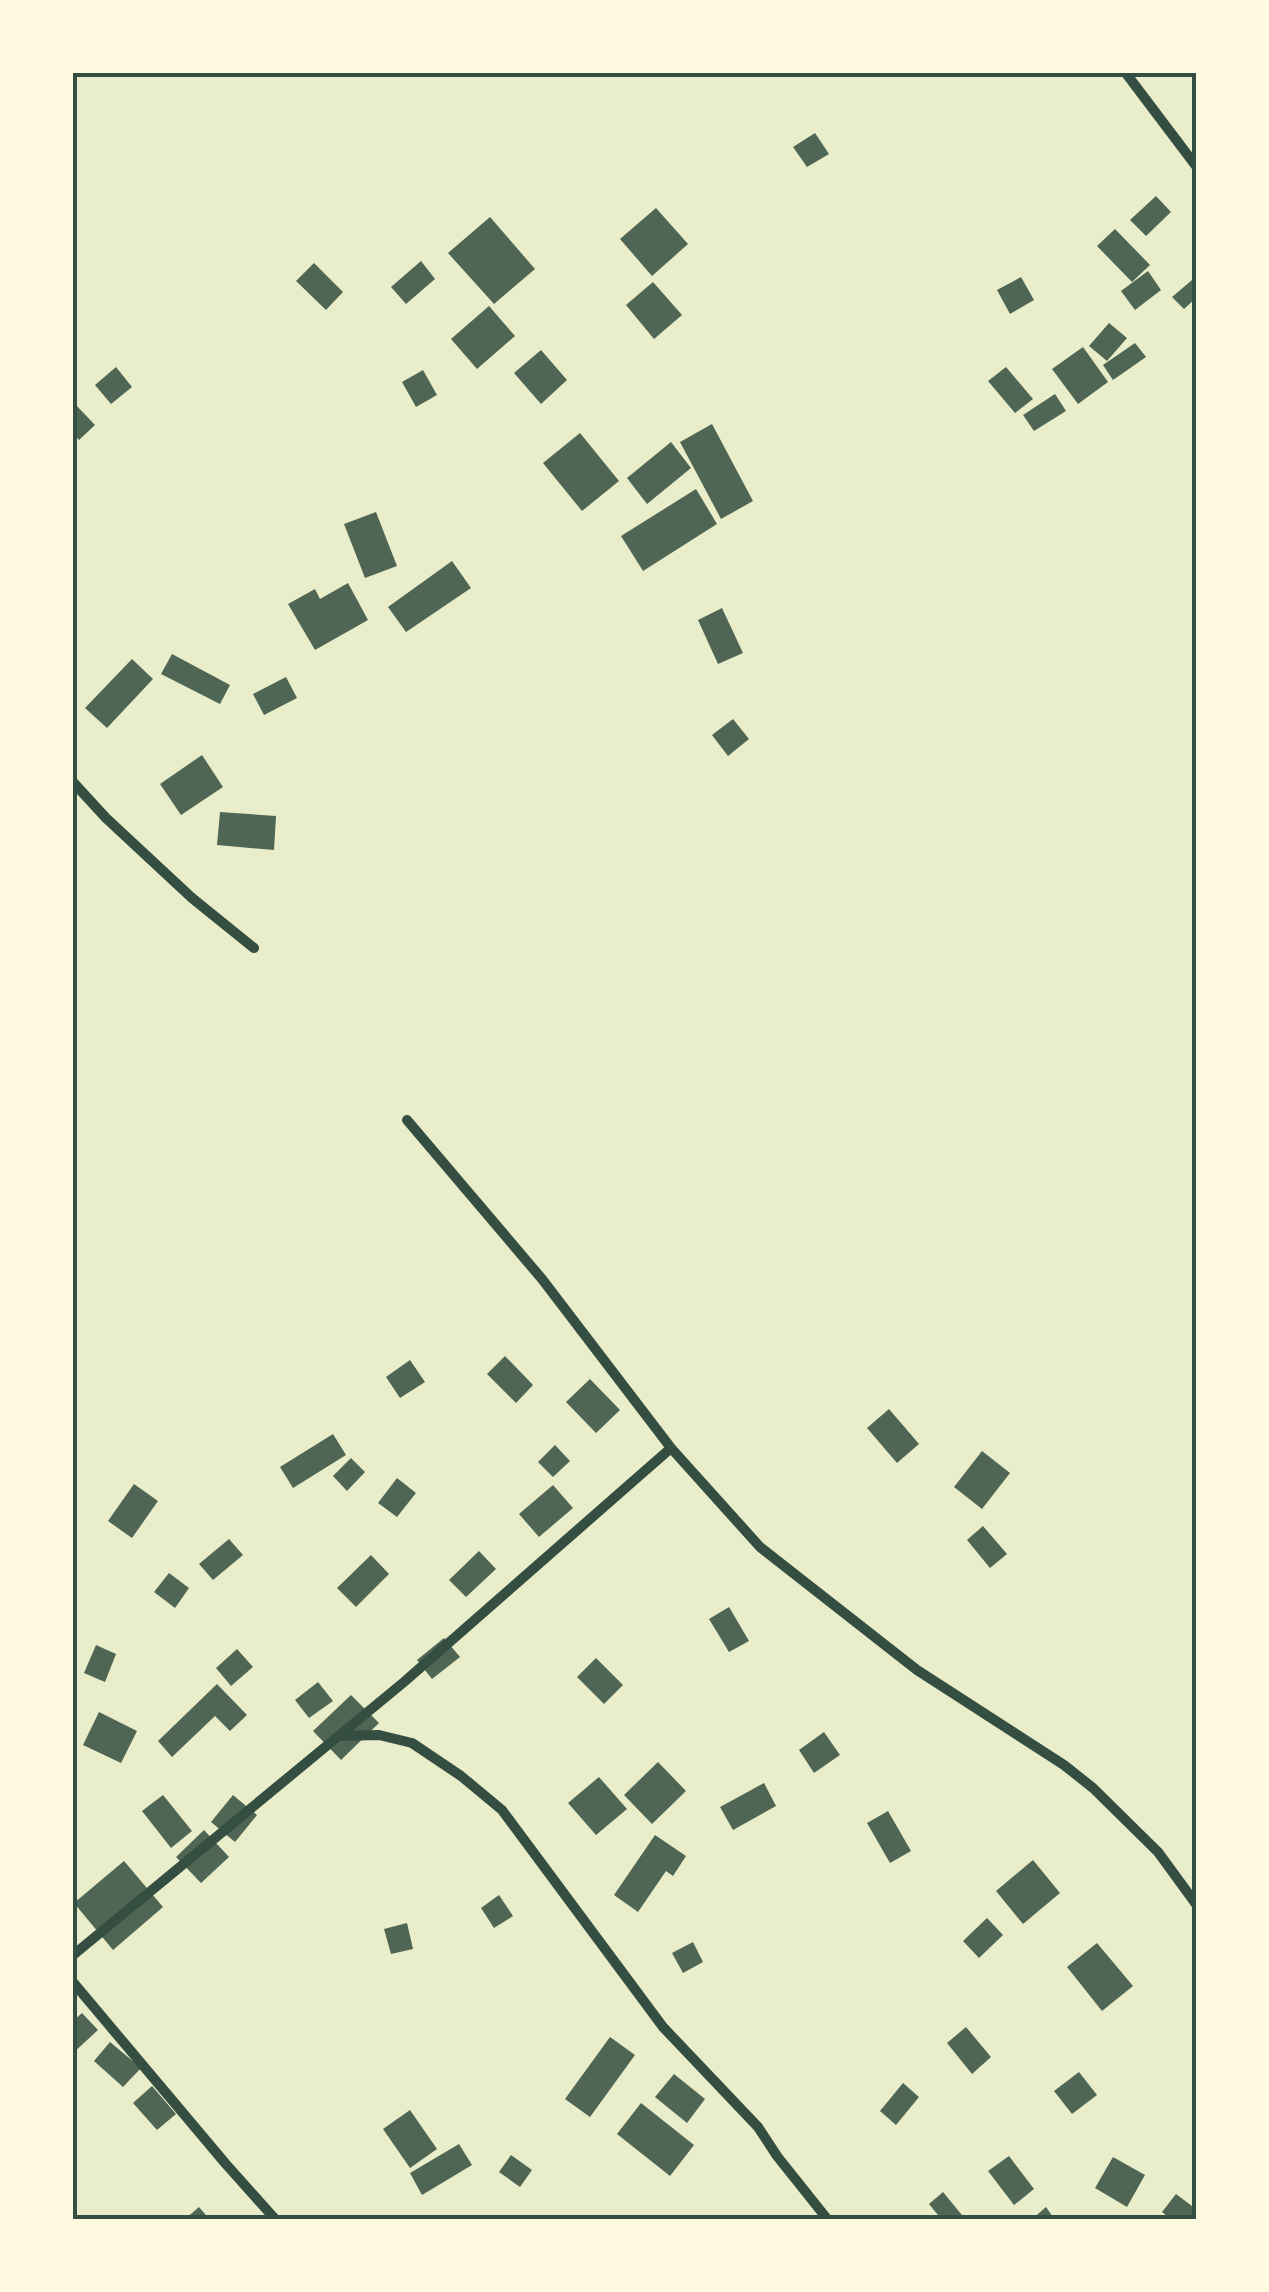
<svg xmlns="http://www.w3.org/2000/svg" width="1269" height="2292" viewBox="0 0 1269 2292" font-family="'PT Sans',sans-serif">
	<rect width="100%" height="100%" fill="#e9edc9"/>
	<path fill="#4f6655" d="M815,133L829,154L807,167L793,147Z
		M1156,196L1171,212L1146,236L1130,220Z
		M656,208L688,244L652,276L620,239Z
		M490,217L535,269L494,304L448,253Z
		M1115,229L1150,265L1132,282L1097,246Z
		M421,261L435,279L406,304L391,287Z
		M314,263L343,292L326,310L296,281Z
		M1148,271L1161,290L1135,310L1121,291Z
		M1021,277L1034,300L1010,314L997,290Z
		M1192,280L1196,285V298L1184,309L1172,297Z
		M653,282L682,315L654,339L626,305Z
		M489,306L515,336L477,369L451,339Z
		M1109,323L1127,338L1107,361L1089,346Z
		M1135,343L1146,357L1113,380L1103,365Z
		M1083,347L1108,382L1078,404L1052,369Z
		M541,350L567,380L541,404L514,373Z
		M116,367L132,387L111,404L95,385Z
		M1006,367L1033,399L1015,413L988,381Z
		M423,370L437,395L416,407L402,382Z
		M1055,394L1066,411L1034,431L1023,415Z
		M75,404L95,425L79,440L72,433Z
		M712,424L753,501L721,519L680,442Z
		M580,433L619,481L582,511L543,463Z
		M671,442L691,468L647,504L627,478Z
		M696,489L717,524L643,571L621,536Z
		M376,512L397,566L365,578L344,524Z
		M452,561L471,588L406,632L388,607Z
		M348,583L368,620L315,650L288,604L315,589L320,599Z
		M722,608L743,653L718,664L698,620Z
		M172,654L230,685L220,704L161,674Z
		M132,659L153,679L107,728L85,708Z
		M286,677L297,698L264,715L253,694Z
		M733,719L749,739L728,756L712,735Z
		M202,755L223,787L181,815L160,784Z
		M220,812L276,816L274,850L217,845Z
		M505,1356L533,1385L516,1403L487,1374Z
		M410,1360L425,1382L400,1398L386,1377Z
		M590,1379L620,1410L596,1433L566,1402Z
		M889,1409L919,1444L897,1463L867,1428Z
		M333,1434L346,1455L293,1488L280,1467Z
		M555,1445L570,1461L553,1477L538,1462Z
		M982,1451L1010,1473L982,1509L954,1487Z
		M351,1458L365,1472L347,1491L333,1476Z
		M397,1478L416,1493L397,1517L378,1503Z
		M134,1484L158,1501L132,1538L108,1521Z
		M553,1485L573,1508L539,1537L519,1514Z
		M983,1526L1007,1554L990,1568L967,1540Z
		M229,1539L243,1555L213,1580L199,1564Z
		M479,1551L496,1569L466,1597L449,1580Z
		M371,1555L389,1574L356,1607L337,1588Z
		M169,1573L189,1588L175,1608L154,1592Z
		M729,1607L749,1641L729,1652L709,1619Z
		M444,1638L460,1657L432,1679L417,1660Z
		M96,1645L116,1654L105,1682L84,1673Z
		M237,1649L253,1667L231,1686L216,1668Z
		M596,1658L623,1685L604,1704L577,1677Z
		M318,1682L333,1701L309,1718L295,1700Z
		M217,1684L247,1715L230,1731L215,1716L172,1757L158,1741Z
		M351,1695L379,1723L341,1760L313,1731Z
		M99,1712L137,1731L121,1763L83,1745Z
		M824,1732L840,1755L814,1773L799,1750Z
		M658,1762L686,1791L652,1824L624,1795Z
		M599,1777L627,1809L596,1835L568,1803Z
		M764,1783L776,1806L733,1830L720,1807Z
		M163,1795L192,1831L171,1848L142,1811Z
		M233,1795L257,1815L235,1842L211,1822Z
		M888,1811L911,1851L890,1863L867,1823Z
		M204,1830L229,1857L201,1883L176,1857Z
		M655,1835L686,1856L673,1876L666,1871L638,1912L614,1895Z
		M1033,1860L1060,1893L1023,1924L996,1891Z
		M124,1861L163,1907L113,1950L74,1903Z
		M499,1895L513,1916L494,1928L481,1908Z
		M987,1918L1003,1935L979,1958L963,1941Z
		M407,1923L413,1949L391,1954L384,1929Z
		M693,1942L703,1962L683,1973L672,1953Z
		M1097,1943L1133,1986L1102,2011L1067,1967Z
		M82,2013L98,2030L72,2054V2022Z
		M966,2027L991,2057L972,2074L947,2043Z
		M610,2037L635,2055L590,2117L565,2099Z
		M110,2042L141,2068L123,2087L94,2061Z
		M1079,2072L1097,2095L1072,2114L1054,2091Z
		M674,2074L705,2099L687,2123L655,2097Z
		M903,2083L919,2097L896,2125L880,2111Z
		M152,2086L176,2114L157,2130L133,2103Z
		M641,2103L694,2145L670,2176L617,2134Z
		M410,2110L437,2149L410,2168L383,2129Z
		M459,2144L472,2165L422,2195L410,2173Z
		M511,2155L532,2170L520,2187L499,2172Z
		M1009,2156L1034,2189L1014,2205L988,2171Z
		M1113,2157L1145,2175L1127,2207L1095,2188Z
		M943,2192L966,2220H942L929,2204Z
		M1176,2194L1196,2209L1190,2220H1172L1162,2212Z
		M199,2207L210,2220H184Z
		M1046,2207L1055,2220H1031Z"/>
	<g fill="none" stroke-linecap="round" stroke-linejoin="round">
		<path stroke="#344e41" stroke-width="10" d="M1125,72L1196,166
			M72,781L106,818L192,898L254,948
			M407,1120L542,1279L671,1448
			M340,1736L379,1735L412,1743L461,1776L502,1810L663,2027L758,2127L777,2156L828,2220
			M72,1956L404,1682L671,1448L760,1547L917,1670L1064,1765L1093,1788L1158,1852L1196,1904
			M72,1981L225,2163L276,2220"/>
	</g>
	<rect width="1269" height="2292" fill="none" stroke="#fefae0" stroke-width="150"/>
	<rect x="75" y="75" width="1119" height="2142" fill="none" stroke="#344e41" stroke-width="4"/>
</svg>
